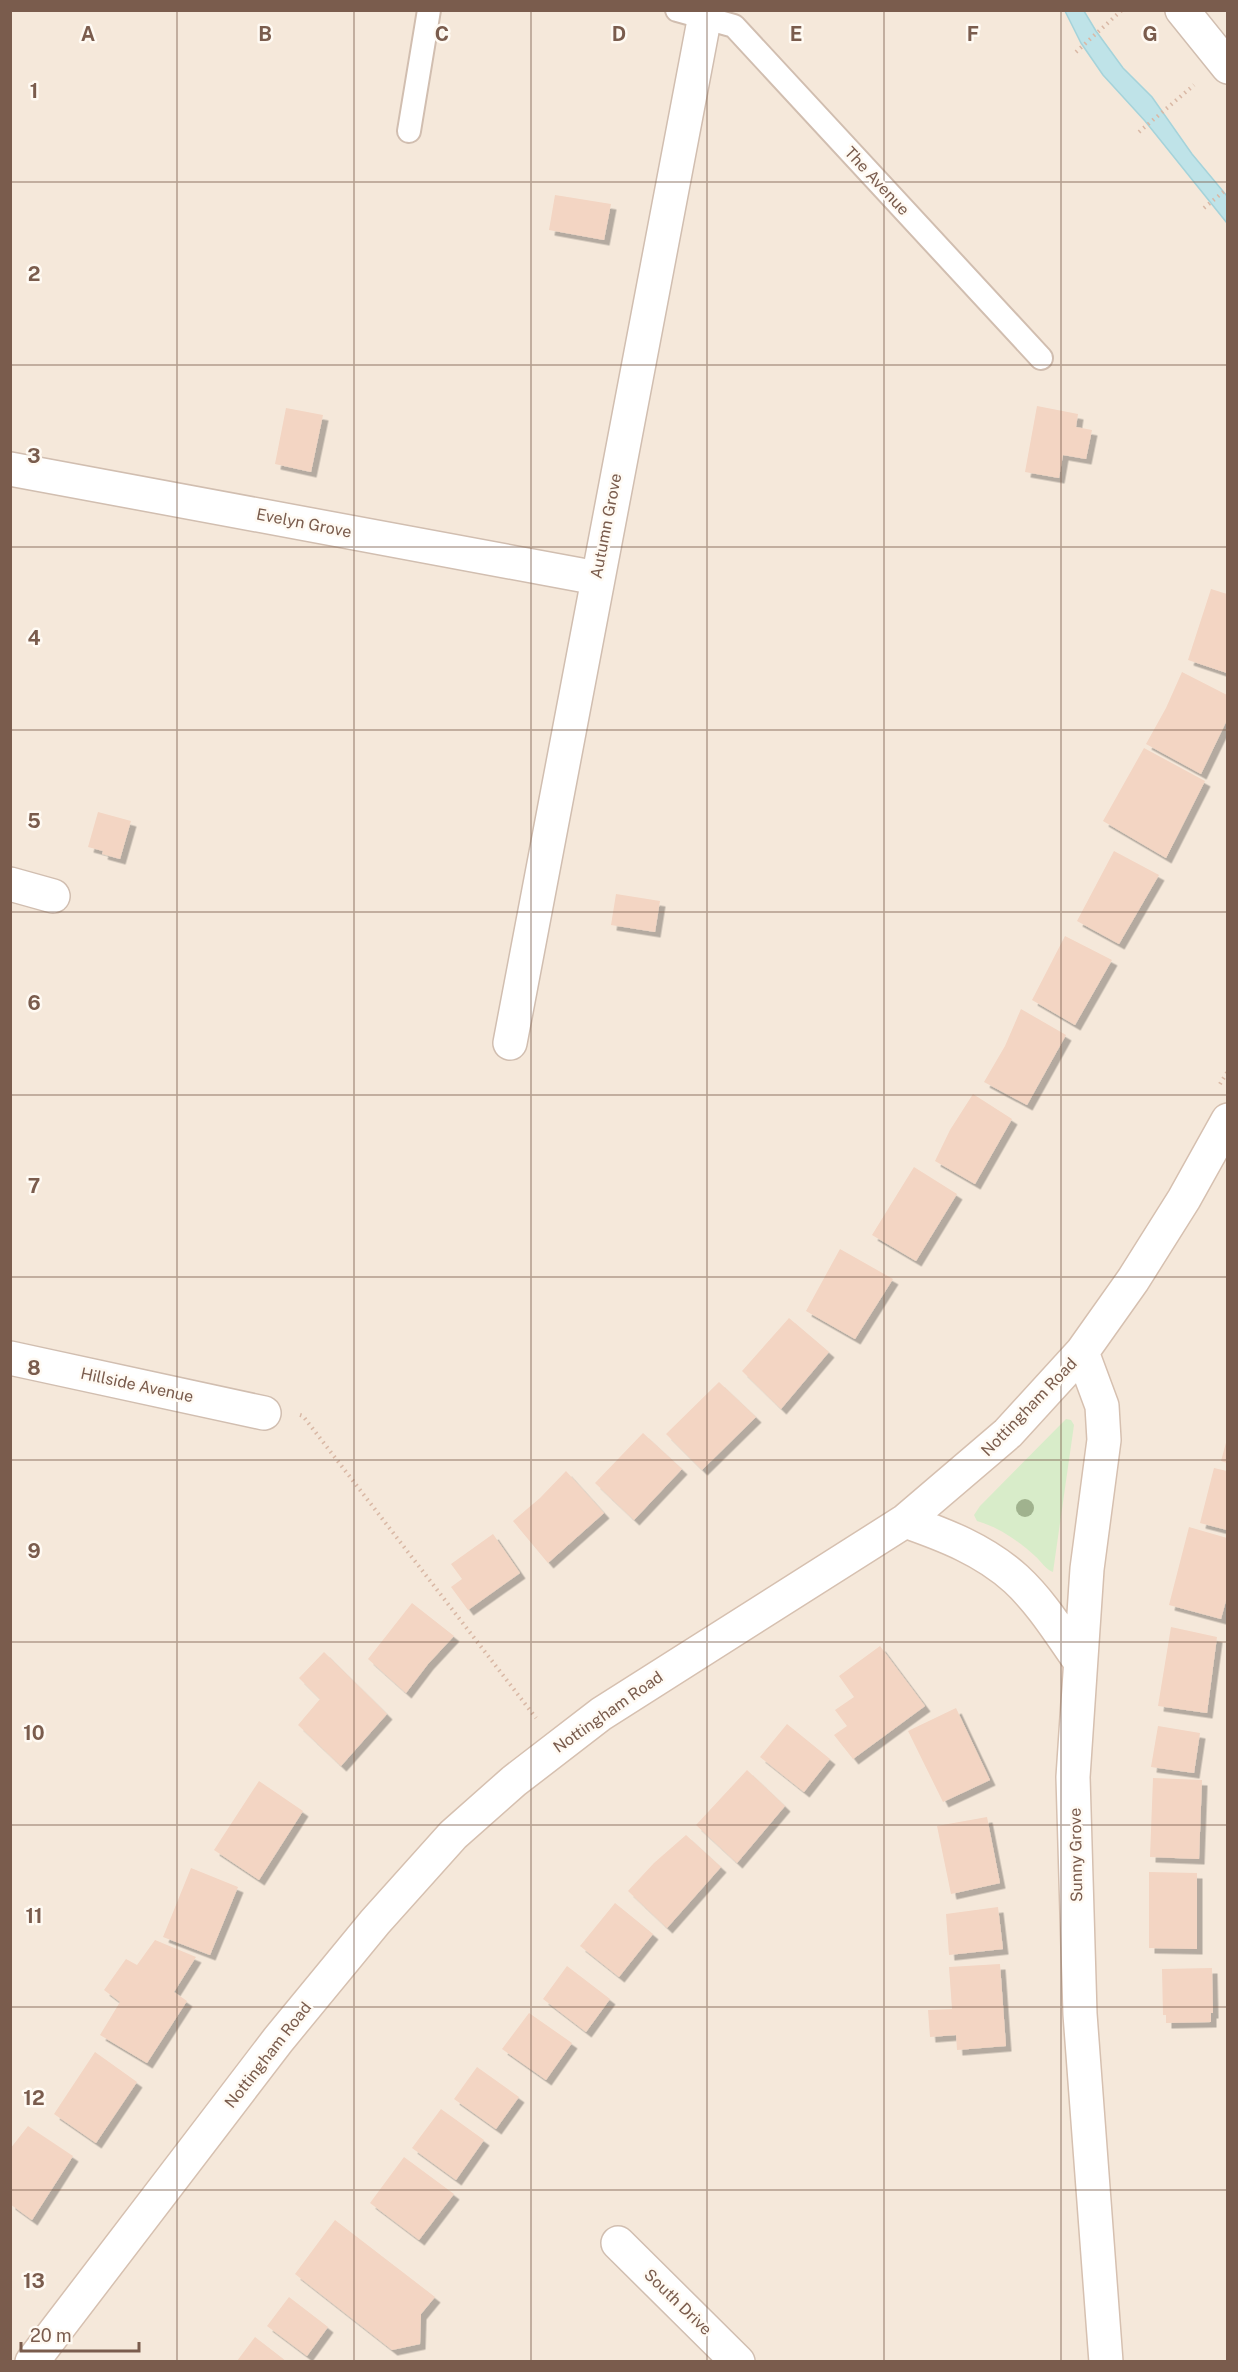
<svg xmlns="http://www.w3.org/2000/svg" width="1238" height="2372" viewBox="0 0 1238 2372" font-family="'Public Sans',sans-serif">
	<defs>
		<filter id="shadow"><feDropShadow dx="5.5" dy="5.5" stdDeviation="0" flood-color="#0004"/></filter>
	</defs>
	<rect width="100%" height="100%" fill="#fdf6ec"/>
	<path fill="#f5e8da" d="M11,11H1227V2361H11Z"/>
	<path fill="#d8ecc9" d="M1066,1419L1071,1420L1074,1425L1053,1572C1045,1569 1041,1561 1035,1556C1019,1541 998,1527 977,1521L974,1515L980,1506Z"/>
	<path fill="#bfe3e8" stroke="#a5d3da" stroke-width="1.5" d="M1065,11H1084L1096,31L1123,68L1152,97L1192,154L1227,196V223L1145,121L1103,75L1081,43Z"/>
	<path fill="#f3d5c3" filter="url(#shadow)" d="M555,195L611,204L604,240L549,230Z
		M1037,406L1078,414L1076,427L1092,430L1086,459L1063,455L1059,478L1025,472Z
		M286,408L323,415L311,472L275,464Z
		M1211,589L1227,594V673L1188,660Z
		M1182,672L1227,695V720L1201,774L1146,744L1166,708Z
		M1144,748L1205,781L1166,858L1103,821Z
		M98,812L131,821L120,859L102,854L103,851L88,847Z
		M1114,851L1159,875L1119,944L1077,921Z
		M616,894L660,901L655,932L611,925Z
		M1065,936L1112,960L1075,1025L1032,1000Z
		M1021,1009L1066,1035L1027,1105L984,1082L1005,1046Z
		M973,1094L1012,1119L975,1184L935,1161L950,1130Z
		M914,1167L957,1194L916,1261L872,1235Z
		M840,1249L893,1279L855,1339L806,1311Z
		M789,1318L829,1352L781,1409L742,1371Z
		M719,1382L756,1417L702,1470L666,1434Z
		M643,1433L682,1469L634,1520L595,1483Z
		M1227,1439V1463L1221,1461Z
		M1214,1468L1227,1471V1530L1200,1523Z
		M566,1471L604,1513L548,1563L513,1521L540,1498Z
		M1189,1527L1227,1538V1597L1221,1619L1169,1605Z
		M493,1534L520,1573L468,1610L451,1587L462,1579L451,1564Z
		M412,1603L454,1636L428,1664L406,1693L368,1659Z
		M1171,1627L1217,1637L1207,1713L1158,1706Z
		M880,1646L925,1706L853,1759L834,1735L847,1726L835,1710L854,1697L839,1676Z
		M324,1652L387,1714L341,1766L298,1725L320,1699L299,1678Z
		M956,1708L990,1780L943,1802L908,1731Z
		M787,1724L830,1759L804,1792L760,1757Z
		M1158,1726L1200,1733L1194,1773L1151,1767Z
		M747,1770L785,1806L737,1863L696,1825Z
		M1153,1778L1202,1780L1199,1859L1150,1857Z
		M259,1781L303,1811L259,1880L214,1850Z
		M987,1817L1000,1883L951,1894L937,1826Z
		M686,1835L721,1867L667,1928L628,1891L654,1863Z
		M191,1868L238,1887L210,1955L163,1937Z
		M1149,1872L1197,1873V1949L1149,1948Z
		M615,1903L653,1934L619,1977L580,1946Z
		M998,1907L1003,1949L949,1955L946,1914Z
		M155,1940L196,1957L174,1992L187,2001L147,2063L100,2035L120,2002L104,1990L126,1959L137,1965Z
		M1000,1964L1006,2046L957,2050L956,2035L930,2037L928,2010L952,2009L949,1967Z
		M567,1966L610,1999L586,2032L543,1999Z
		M1212,1968L1213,2013H1211V2022L1166,2023V2015H1163L1162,1969Z
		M529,2013L572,2043L546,2080L502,2049Z
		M95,2052L137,2082L96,2143L54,2114Z
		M477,2067L519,2097L496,2129L454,2099Z
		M441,2109L484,2140L456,2180L412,2148Z
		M28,2126L73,2156L32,2220L10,2204V2149Z
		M404,2157L454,2194L419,2240L370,2203Z
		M335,2220L435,2297L421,2314L420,2344L392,2350L295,2274Z
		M289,2297L328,2327L307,2356L267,2326Z
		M255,2337L286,2361H237Z"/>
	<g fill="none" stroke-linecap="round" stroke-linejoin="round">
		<defs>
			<path id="lane" d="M677,10L734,26L1041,358
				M409,131L429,10"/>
			<path id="street" d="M1182,10L1228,67
				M10,469L597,578
				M10,884L53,896
				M510,1043L706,10
				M10,1358L264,1413
				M618,2243L738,2362"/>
			<path id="secondary" d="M1082,1352L1102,1406L1104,1440L1087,1569L1073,1777L1080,2014L1106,2362
				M905,1521C945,1535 984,1550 1016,1579C1041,1602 1060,1633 1079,1660
				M32,2362L278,2040L375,1922L453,1835L514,1781L601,1714L905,1521L1008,1433L1082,1352L1133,1280L1184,1199L1228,1120"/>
		</defs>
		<use href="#lane" stroke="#d1beb0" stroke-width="26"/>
		<use href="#street" stroke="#d1beb0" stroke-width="36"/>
		<use href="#secondary" stroke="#d6c0b0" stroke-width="36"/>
		<path stroke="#d9b8a5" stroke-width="4" stroke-dasharray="1.5 4.5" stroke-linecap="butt" d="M1076,52L1122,10
			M1139,132L1194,85
			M1204,208L1228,188
			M1220,1084L1228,1071
			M300,1415L303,1416L536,1718"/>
		<use href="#lane" stroke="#fff" stroke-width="22"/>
		<use href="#street" stroke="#fff" stroke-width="33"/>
		<use href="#secondary" stroke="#fff" stroke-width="33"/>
	</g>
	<circle fill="#a0b28e" cx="1025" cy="1508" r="9"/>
	<path fill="none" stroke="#7a5c4d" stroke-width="1.5" stroke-opacity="0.55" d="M177,10V2362M354,10V2362M531,10V2362M707,10V2362M884,10V2362M1061,10V2362M10,182H1228M10,365H1228M10,547H1228M10,730H1228M10,912H1228M10,1095H1228M10,1277H1228M10,1460H1228M10,1642H1228M10,1825H1228M10,2007H1228M10,2190H1228"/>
	<g text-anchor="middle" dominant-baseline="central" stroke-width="5" stroke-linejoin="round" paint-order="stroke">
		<g font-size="16" fill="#7a5c4d" stroke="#fffaf3">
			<text transform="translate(877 181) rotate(47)">The Avenue</text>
			<text transform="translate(304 523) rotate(11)">Evelyn Grove</text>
			<text transform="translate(606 526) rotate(-79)">Autumn Grove</text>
			<text transform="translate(137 1385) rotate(12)">Hillside Avenue</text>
			<text transform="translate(1029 1407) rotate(-46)">Nottingham Road</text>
			<text transform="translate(608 1712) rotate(-35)">Nottingham Road</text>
			<text transform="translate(1076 1855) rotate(-91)">Sunny Grove</text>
			<text transform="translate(268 2055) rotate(-52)">Nottingham Road</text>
			<text transform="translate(678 2302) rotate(44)">South Drive</text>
		</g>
	</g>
	<g font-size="20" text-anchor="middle" font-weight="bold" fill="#7a5c4d" stroke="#fffaf3" stroke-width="5" stroke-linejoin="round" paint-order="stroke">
		<text x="88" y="41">A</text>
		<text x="265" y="41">B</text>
		<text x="442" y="41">C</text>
		<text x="619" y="41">D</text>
		<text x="796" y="41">E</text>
		<text x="973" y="41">F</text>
		<text x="1150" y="41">G</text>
		<text x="34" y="98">1</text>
		<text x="34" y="281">2</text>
		<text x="34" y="463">3</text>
		<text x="34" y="645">4</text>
		<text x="34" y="828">5</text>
		<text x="34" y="1010">6</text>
		<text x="34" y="1193">7</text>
		<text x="34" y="1375">8</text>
		<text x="34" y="1558">9</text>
		<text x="34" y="1740">10</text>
		<text x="34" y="1923">11</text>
		<text x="34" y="2105">12</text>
		<text x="34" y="2288">13</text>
	</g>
	<rect width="1238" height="2372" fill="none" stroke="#7a5c4d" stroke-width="24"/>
	<path d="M21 2342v9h118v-9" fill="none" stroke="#7a5c4d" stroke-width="3"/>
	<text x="30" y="2342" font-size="18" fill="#7a5c4d" stroke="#fffaf3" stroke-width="4.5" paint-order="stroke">20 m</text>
</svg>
